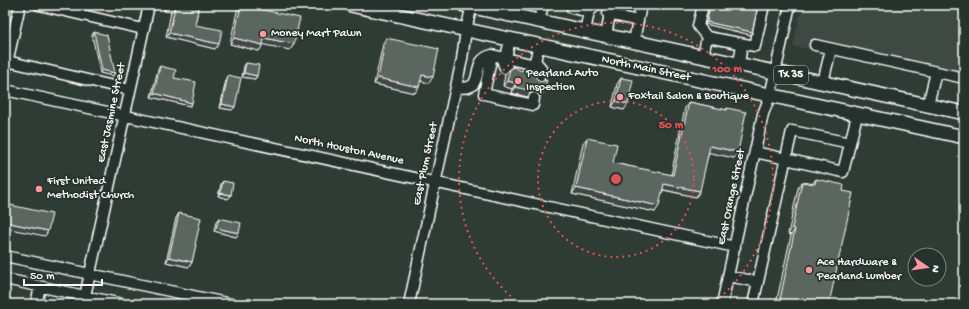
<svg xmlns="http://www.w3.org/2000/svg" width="969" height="309" viewBox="0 0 969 309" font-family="'Gochi Hand',sans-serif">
	<rect width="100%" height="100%" fill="#2f3b35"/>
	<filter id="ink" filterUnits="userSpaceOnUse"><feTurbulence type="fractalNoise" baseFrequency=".025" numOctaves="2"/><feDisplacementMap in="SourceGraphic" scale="8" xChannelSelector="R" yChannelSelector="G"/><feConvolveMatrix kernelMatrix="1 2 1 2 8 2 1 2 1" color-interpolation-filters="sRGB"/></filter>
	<g filter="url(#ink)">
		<path fill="#3c4842" d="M802,5H964V82L793,46Z"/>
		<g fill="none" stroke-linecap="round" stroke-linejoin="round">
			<defs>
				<path id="minor" d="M39,5L143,29
					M572,5V8L589,12
					M703,5L698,26L707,37L703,56
					M608,14L638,21
					M539,21L543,5
					M585,31L589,12L596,5
					M606,36L609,19L608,5
					M707,37L755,46L764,5
					M634,41L641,5
					M815,45L964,78
					M492,55L484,94L533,105L534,98
					M501,57L505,68H507
					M506,58L510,39
					M7,61L130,90
					M535,61L541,68L538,82
					M739,64L742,44
					M5,72L20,5
					M823,82L831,49
					M456,87C489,93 467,60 492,55L531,64L535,61L539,45
					M5,90L735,247
					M928,105L936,72
					M755,152L843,172L857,115
					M5,256L231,304
					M728,276L758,282
					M5,279L122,304
					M85,296L149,5
					M36,304L40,287
					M409,304L462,59L466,30L472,5
					M722,304L763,114L770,96L790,5
					M753,304L792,131L850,143"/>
				<path id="major" d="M351,5L964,137
					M464,5L964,113"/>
			</defs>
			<use href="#minor" stroke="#fff" stroke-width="13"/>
			<use href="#major" stroke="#fff" stroke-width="16"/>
			<use href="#minor" stroke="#26332d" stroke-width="10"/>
			<use href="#major" stroke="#26332d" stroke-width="13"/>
		</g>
		<path fill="#4e5853" stroke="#fff" d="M165,5H199L195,25L215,49L166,37L171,12L164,11Z
			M241,5L294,44L290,50L263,44L259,51L230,44L237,11Z
			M709,5H742V7L751,35L705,24Z
			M94,32L115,73L113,76L100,73L92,35Z
			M386,38L429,83L420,81L419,87L415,93L374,84L383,44Z
			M246,63L257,76L255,79L242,77L244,66Z
			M160,66L174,78L192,103L190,106L151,97L158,69Z
			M510,69L532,74L540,82L544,91L540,97L538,93L535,92L530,93L528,97L511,93L512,89L503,86L505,74Z
			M228,75L232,110L220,108L226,79Z
			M621,78L624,110L612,107L617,84Z
			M689,102L726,110L727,108L738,152L734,158L709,152L696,197L663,190L655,212L572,194L583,143L587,138L613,163L671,175L685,108Z
			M816,179L843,191L829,304H776L791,235L788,234L798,188L802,182L812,184Z
			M223,181L231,195L228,199L218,196L221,184Z
			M179,213L195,245L192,262L189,267L166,262L176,218Z
			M219,218L239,233L236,237L214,231L216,221Z"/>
		<path fill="#404744" stroke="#fff" d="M114,5H138L135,9Z
			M167,6L175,8L171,12L164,11Z
			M707,22L752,32L751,35L705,24Z
			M169,33L219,44L215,49L166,37Z
			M234,38L263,45L259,51L230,44Z
			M264,38L294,44L290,50L260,44Z
			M102,70L115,73L113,76L100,73Z
			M244,73L257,76L255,79L242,77Z
			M422,75L433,77L429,83L418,80Z
			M378,78L419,87L415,93L374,84Z
			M507,81L516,83L512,89L503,86Z
			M539,86L542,87L538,93L535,92L530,93L528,97L511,93L515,87L533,88Z
			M154,93L192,103L190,106L151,97Z
			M616,101L628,104L624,110L612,107Z
			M222,104L235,107L232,110L220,108Z
			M710,146L738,152L734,158L706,152Z
			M664,184L700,191L696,197L660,189Z
			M576,188L659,206L655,212L572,194Z
			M220,193L231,195L228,199L218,196Z
			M5,222L48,231L45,236L5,228Z
			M216,228L239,233L236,237L214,231Z
			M792,228L795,229L791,235L788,234Z
			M169,257L192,262L189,267L166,262Z
			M780,300L801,304H777Z"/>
		<path fill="#5b6661" stroke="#fff" d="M167,5H199L195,25L222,30L219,44L169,33L175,8L167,6Z
			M241,5L300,18L294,44L264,38L263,45L234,38Z
			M710,5H742V7L757,10L752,32L707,22Z
			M94,32L107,35L115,73L102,70Z
			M386,38L439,49L433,77L422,75L419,87L378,78Z
			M246,63L259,65L257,76L244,73Z
			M160,66L176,70L174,78L196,82L192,103L154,93Z
			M515,67L519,70L532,71V74L536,75V78L540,82L547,80L544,91L542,87L539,86L533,88L532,91L515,87L516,83L507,81L510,69Z
			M228,75L241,78L235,107L222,104Z
			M621,78L633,80L628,104L616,101Z
			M689,102L727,110V108L746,112L738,152L710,146L700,191L664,184L659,206L576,188L587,138L617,144L613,163L673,175Z
			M816,179L844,185L843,191L853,193L829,304H801L780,300L795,229L792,228L802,182L815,184Z
			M223,181L233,183L231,195L220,193Z
			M5,204L52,214L48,231L5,222Z
			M179,213L201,218L195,245H196L192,262L169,257Z
			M219,218L241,223L239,233L216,228Z"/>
	</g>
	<g fill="none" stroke="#de5353" stroke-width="2" stroke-dasharray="2 4">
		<circle cx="616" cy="179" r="78"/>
		<path d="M520 304A157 157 0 1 1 712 304"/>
	</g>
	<g fill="#ff9aa2" stroke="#26332d" stroke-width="1.5">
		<circle cx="263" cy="34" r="4"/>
		<circle cx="518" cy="81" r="4"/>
		<circle cx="620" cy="97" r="4"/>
		<circle cx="39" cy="189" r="4"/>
		<circle cx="809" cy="270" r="4"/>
	</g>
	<g text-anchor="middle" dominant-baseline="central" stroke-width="3.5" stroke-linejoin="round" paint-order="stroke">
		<rect fill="#26332d" stroke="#bec2c0" stroke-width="1" x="774" y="66" width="34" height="18" rx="3"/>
		<g font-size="11" font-weight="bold" fill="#fff">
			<text x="791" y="75">TX 35</text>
		</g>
		<g font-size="12" fill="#fff" stroke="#26332d" text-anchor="start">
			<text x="271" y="34">Money Mart Pawn</text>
			<text x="526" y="74">Pearland Auto<tspan x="526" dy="14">Inspection</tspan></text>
			<text x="628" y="97">Foxtail Salon &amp; Boutique</text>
			<text x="47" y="182">First United<tspan x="47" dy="14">Methodist Church</tspan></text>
			<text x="817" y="263">Ace Hardware &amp;<tspan x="817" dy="14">Pearland Lumber</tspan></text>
		</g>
		<g font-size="12" fill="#fff" stroke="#26332d">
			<text transform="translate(646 69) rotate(12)">North Main Street</text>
			<text transform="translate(112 113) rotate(-78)">East Jasmine Street</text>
			<text transform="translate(349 150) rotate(12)">North Houston Avenue</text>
			<text transform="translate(426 164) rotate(-78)">East Plum Street</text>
			<text transform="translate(732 197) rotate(-78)">East Orange Street</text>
		</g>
	</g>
	<circle cx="616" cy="179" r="6" fill="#de5353" stroke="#26332d" stroke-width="2"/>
	<g font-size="12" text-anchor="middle" font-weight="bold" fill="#de5353" stroke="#26332d" stroke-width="3.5" stroke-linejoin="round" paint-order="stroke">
		<text x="727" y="72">100 m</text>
		<text x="671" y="128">50 m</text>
	</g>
	<rect width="969" height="309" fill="none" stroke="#26332d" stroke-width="20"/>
	<rect x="10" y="10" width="949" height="289" fill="none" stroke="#fff" stroke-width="1.5" filter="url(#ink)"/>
	<g transform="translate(927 267) rotate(103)"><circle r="19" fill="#26332d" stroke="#7d8581"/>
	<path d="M0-3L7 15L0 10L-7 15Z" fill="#ff9aa2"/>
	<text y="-6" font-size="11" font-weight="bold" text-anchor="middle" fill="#ffffff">N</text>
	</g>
	<path d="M24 279v6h78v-6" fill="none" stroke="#ffffff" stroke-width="2"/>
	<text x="30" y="279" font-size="12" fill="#ffffff" stroke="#26332d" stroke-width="3" paint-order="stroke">50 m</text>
</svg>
